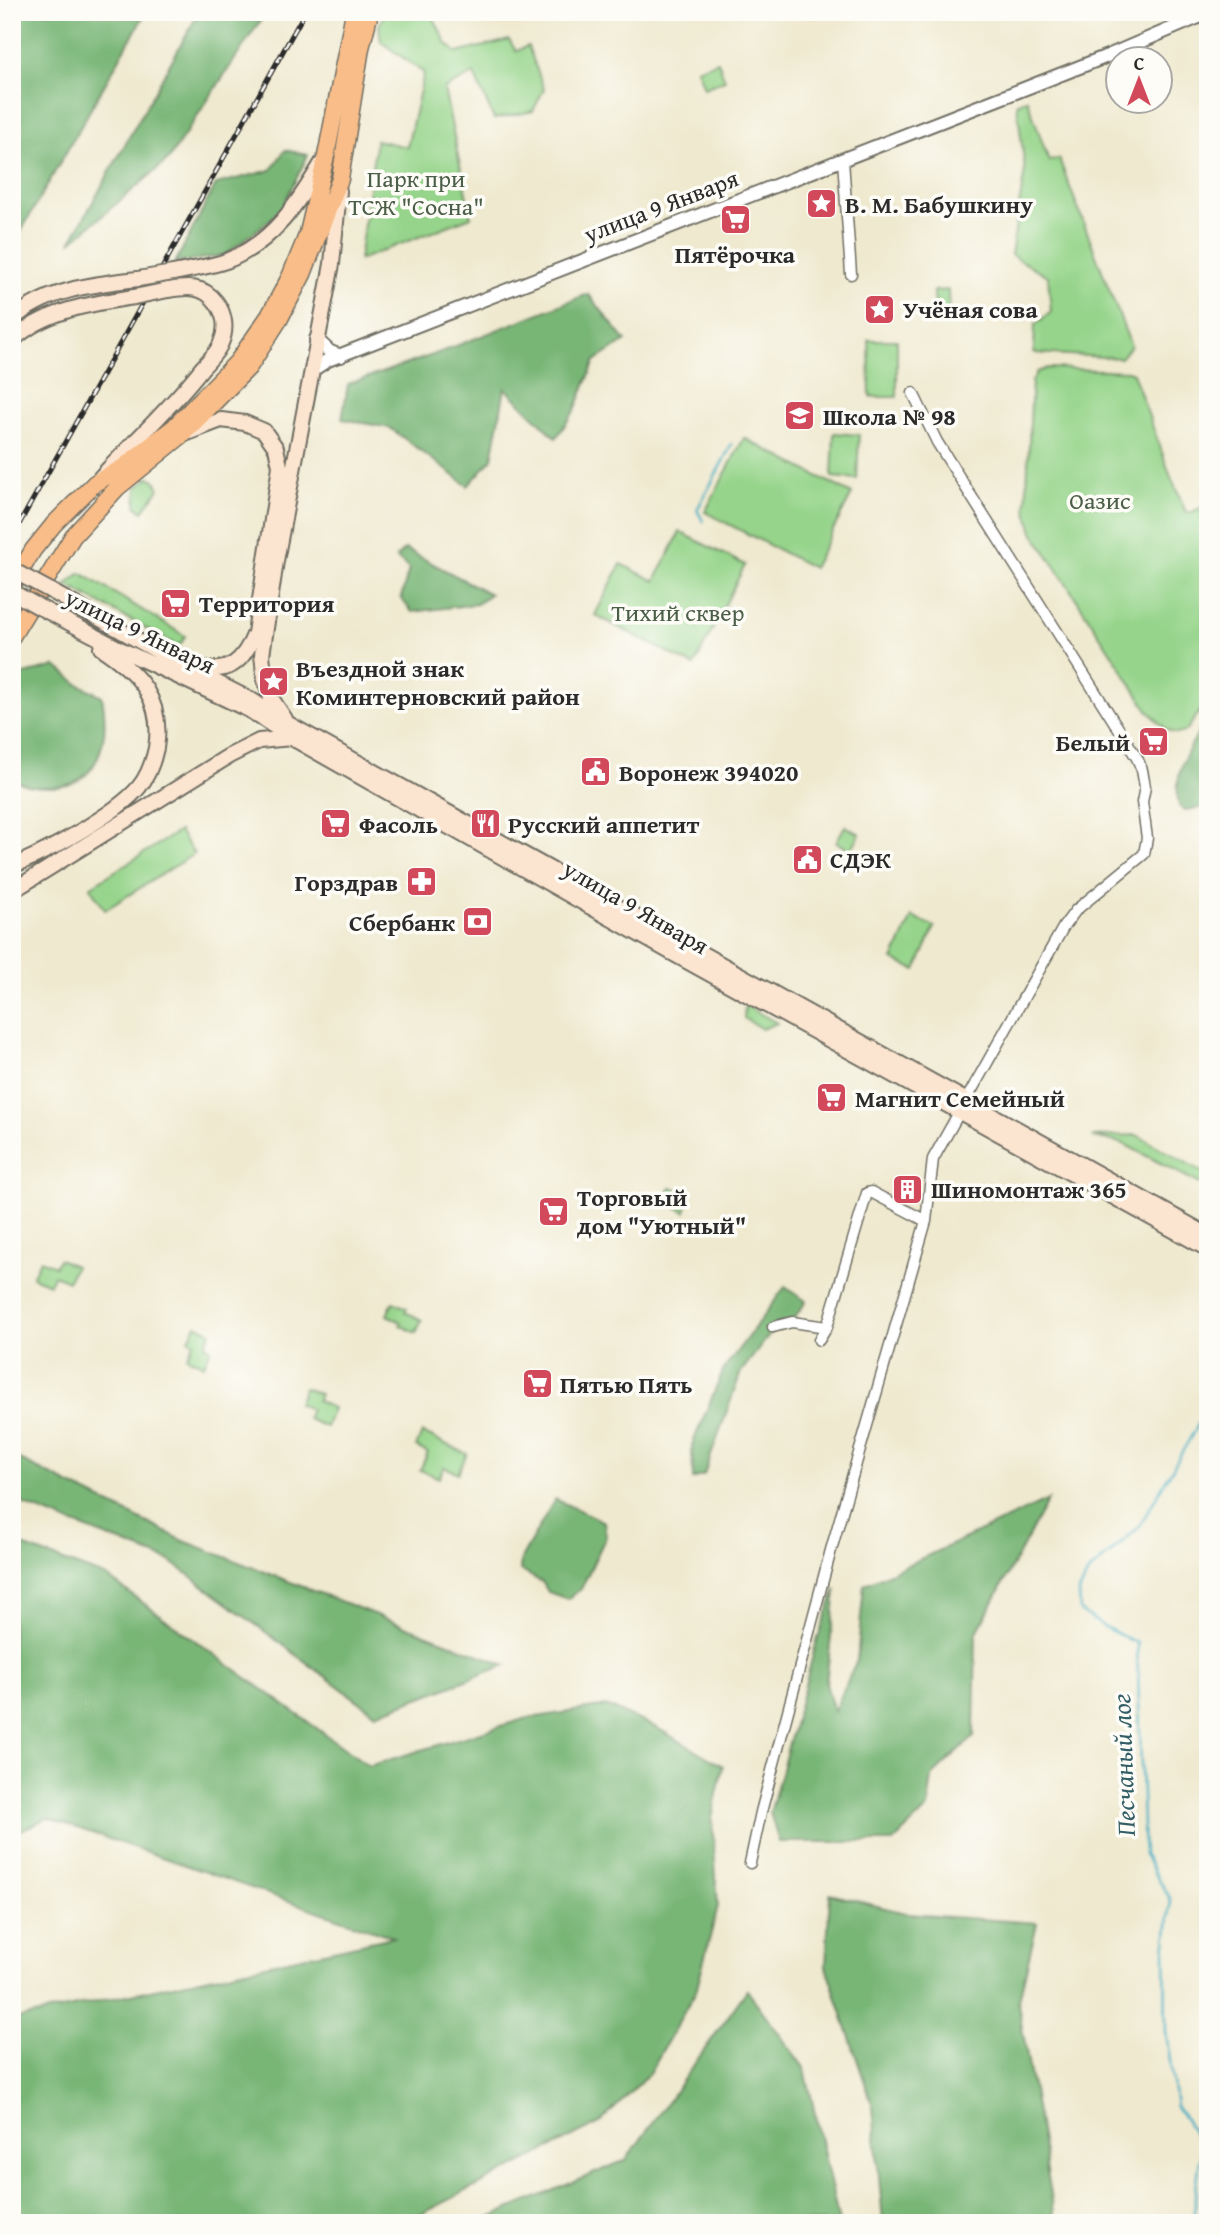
<svg xmlns="http://www.w3.org/2000/svg" width="1220" height="2235" viewBox="0 0 1220 2235" font-family="'Gentium Book Plus',serif">
	<rect width="100%" height="100%" fill="#fdfcf7"/>
	<filter id="ink" filterUnits="userSpaceOnUse"><feTurbulence type="fractalNoise" baseFrequency=".0143" numOctaves="2"/><feDisplacementMap in="SourceGraphic" scale="14" xChannelSelector="R" yChannelSelector="G"/><feConvolveMatrix kernelMatrix="1 2 1 2 8 2 1 2 1" color-interpolation-filters="sRGB"/></filter>
	<filter id="wash" filterUnits="userSpaceOnUse"><feTurbulence type="fractalNoise" baseFrequency=".00686" numOctaves="4" result="noise"/><feDisplacementMap in="SourceGraphic" scale="28" xChannelSelector="R" yChannelSelector="G"/><feGaussianBlur stdDeviation="1.57" result="paint"/><feColorMatrix in="noise" values="0 0 0 0 0 0 0 0 0 0 0 0 0 0 0 0 0 1.4 0 .05"/><feComposite in="paint" operator="in"/></filter>
	<g filter="url(#wash)">
		<rect width="100%" height="100%" fill="#efe9cf"/>
		<path fill="#95d48a" stroke="#60805a" stroke-width="2" d="M386,12H431L446,43L457,53L509,40L516,51L528,46L544,89L533,111L494,119L474,74L444,89L471,217L359,260L376,140L407,147L424,73L381,42L379,25Z
			M718,61L725,80L704,88L697,69Z
			M1027,99L1049,161L1059,159L1131,346L1121,358L1034,353L1035,325L1051,312L1048,276L1011,255L1025,170L1017,104Z
			M948,290L949,318L935,314L934,291Z
			M869,340H897V397H870Z
			M1048,368L1128,371L1133,373L1171,477L1185,510L1189,513L1208,505V700L1186,731C1170,740 1158,721 1148,710L1033,532L1026,508L1032,381L1037,372Z
			M834,433L859,435L857,479L832,477Z
			M744,438L852,494L813,568L705,512Z
			M149,477L155,480L159,489L143,511L136,506L137,487Z
			M680,532L745,565L694,666L595,615L621,564L655,581Z
			M81,573L185,636L181,644L176,645L66,585Z
			M845,826L860,834L851,850L836,842Z
			M179,831L194,854L105,910L90,887Z
			M912,917L935,927L916,970L893,960Z
			M745,1005L777,1023L762,1029L744,1018Z
			M1137,1135L1208,1175V1188L1122,1143L1092,1137Z
			M671,1187L687,1194L686,1212L663,1202Z
			M59,1259L75,1266L68,1281L54,1275L49,1284L32,1277L40,1260L55,1266Z
			M393,1302L407,1308L405,1312L422,1320L416,1333L400,1325L401,1322L387,1315Z
			M196,1325L211,1332L205,1345L211,1349L204,1365L187,1357L194,1342L189,1339Z
			M304,1388L320,1394L317,1401L333,1408L326,1427L307,1419L311,1409L298,1404Z
			M422,1433L467,1454L458,1473L444,1467L439,1478L420,1470L428,1453L416,1447Z"/>
		<path fill="#78b676" stroke="#527050" stroke-width="2" d="M12,12H146L12,247Z
			M199,12H266L168,160L70,243Z
			M285,150L308,155L280,212L225,255L175,263L216,184L271,170Z
			M588,294L626,341L595,361L575,410L556,438L505,388L492,459L468,486L390,428L342,419L348,384L433,355Z
			M405,549L490,594L477,604L412,612L401,598L409,569L396,557Z
			M56,666L78,684L102,696C110,738 100,789 48,787C35,787 22,786 12,777V686L21,675Z
			M1208,720V807L1184,810L1179,806C1172,774 1189,744 1208,720Z
			M785,1287L806,1301L792,1322L778,1324L741,1372L704,1475L693,1479L692,1445L724,1369Z
			M12,1456L184,1541L506,1665L376,1714L170,1561L12,1500Z
			M555,1499L604,1522L606,1536L581,1589L567,1599L548,1592L543,1583L520,1570L521,1559Z
			M1048,1500L976,1634L974,1736L932,1776L928,1808L893,1842H779L770,1813L818,1637L836,1589L826,1684L834,1711L857,1660L864,1585Z
			M12,1542L107,1577L369,1766L524,1719L606,1706L655,1727L723,1766L712,1817L718,1906L696,1991L649,2074L600,2123L404,2223H12V2020L393,1937L48,1818L12,1834Z
			M830,1894L909,1914L1037,1923L1018,2004L1056,2223H883L873,2107L826,1966Z
			M747,1990L805,2069L839,2222L476,2223L626,2160Z"/>
		<g fill="none" stroke-linecap="round" stroke-linejoin="round">
			<path stroke="#43adc2" stroke-width="2.5" d="M703,521L697,510L732,444
				M1195,2223V2197L1202,2145L1176,2106L1166,2032L1165,1952L1171,1900L1144,1855L1137,1643L1106,1628L1080,1611L1079,1592L1088,1573L1139,1527L1208,1407"/>
		</g>
	</g>
	<g filter="url(#ink)">
		<g fill="none" stroke-linecap="round" stroke-linejoin="round">
			<defs>
				<path id="minor" d="M843,160L851,274
					M773,1327L792,1322L827,1327L867,1193L871,1192L926,1221
					M819,1340L827,1327
					M750,1863L761,1812L831,1550L926,1221L933,1159L1064,926L1076,910L1144,854L1147,838L1142,802L1145,787L1142,770L1137,758L937,442L913,393"/>
				<path id="tertiary" d="M316,339L330,352L341,356
					M311,375L314,369L328,360L998,99L1110,55L1208,13"/>
				<path id="secondary" d="M173,273C191,269 209,267 226,261C273,243 298,203 322,163
					M12,320C45,289 96,284 138,279
					M12,341C44,310 91,304 134,297
					M182,435L221,420L245,423L264,431L276,448L280,466L255,633C243,662 229,675 197,667
					M100,478C134,441 171,408 202,368C209,360 218,352 221,343C227,329 225,314 216,302C203,285 188,287 168,290
					M51,591L178,663L253,701L278,718L1208,1235
					M41,608L120,649L249,710L292,738L672,953L1208,1249
					M285,719L271,698L265,680L262,655L276,561L332,264L339,191
					M12,866C44,854 118,813 139,787C148,776 153,762 156,748C164,700 139,673 101,648
					M12,891L229,756L259,741L292,738"/>
				<path id="trunk" d="M12,586L33,550L54,524L95,483L122,468L174,427L238,361L269,316L290,277L308,233L326,156L354,12
					M12,636L73,536L117,488L181,436L249,367L279,320L303,274L340,179L361,48L370,12"/>
			</defs>
			<use href="#minor" stroke="#706e64" stroke-width="13"/>
			<use href="#tertiary" stroke="#706e64" stroke-width="16"/>
			<use href="#secondary" stroke="#706e64" stroke-width="18"/>
			<use href="#trunk" stroke="#706e64" stroke-width="19"/>
			<use href="#minor" stroke="#fff" stroke-width="10"/>
			<use href="#tertiary" stroke="#fff" stroke-width="12"/>
			<use href="#secondary" stroke="#fce5d0" stroke-width="14"/>
			<use href="#trunk" stroke="#f8bd89" stroke-width="16"/>
			<defs>
				<path id="rail" d="M12,537L305,12"/>
			</defs>
			<use href="#rail" stroke="#2b2b2b" stroke-width="5"/>
			<use href="#rail" stroke="#fdfcf7" stroke-width="2.5" stroke-dasharray="8" stroke-linecap="butt"/>
			<defs>
				<path id="secondary-bridge" d="M138,279L173,273
					M134,297L168,290
					M12,570L51,591
					M12,592L41,608"/>
			</defs>
			<use href="#secondary-bridge" stroke="#706e64" stroke-width="18" stroke-linecap="butt"/>
			<use href="#secondary-bridge" stroke="#fce5d0" stroke-width="14"/>
		</g>
	</g>
	<defs>
		<symbol id="sight-square" viewBox="-11 -11 22 22"><rect x="-9" y="-9" width="18" height="18" rx="4" fill="#d1495b" stroke="#fdfcf7"/><path d="M0-6L1.8-2.2L6-1.7L2.9 1.2L3.7 5.4L0 3.3L-3.7 5.4L-2.9 1.2L-6-1.7L-1.8-2.2Z" fill="#fff"/></symbol>
		<symbol id="supermarket-square" viewBox="-11 -11 22 22"><rect x="-9" y="-9" width="18" height="18" rx="4" fill="#d1495b" stroke="#fdfcf7"/><path d="M-6-5.5h2.5l.6 2H6L4.5 2H-2.5L-4.4-4H-6ZM-1.5 3.2a1.3 1.3 0 1 0 .1 0ZM3 3.2a1.3 1.3 0 1 0 .1 0Z" fill="#fff"/></symbol>
		<symbol id="school-square" viewBox="-11 -11 22 22"><rect x="-9" y="-9" width="18" height="18" rx="4" fill="#d1495b" stroke="#fdfcf7"/><path d="M0-5L7-2L0 1L-7-2ZM-4 1L0 2.5L4 1V4Q0 6-4 4Z" fill="#fff"/></symbol>
		<symbol id="civic-square" viewBox="-11 -11 22 22"><rect x="-9" y="-9" width="18" height="18" rx="4" fill="#d1495b" stroke="#fdfcf7"/><path d="M-.6-6.5H3V-4.5H.6V-3L4-1V1h2V6H-6V1h2V-1L-.6-3ZM-1.2 2.5V6h2.4V2.5Z" fill="#fff"/></symbol>
		<symbol id="restaurant-square" viewBox="-11 -11 22 22"><rect x="-9" y="-9" width="18" height="18" rx="4" fill="#d1495b" stroke="#fdfcf7"/><path d="M-5-6h1v4h1v-4h1v4h1v-4h1v5L-1.5 .5V6h-2V.5L-5-1ZM5-6V6H3V1.5H1.5Q1.5-4 5-6Z" fill="#fff"/></symbol>
		<symbol id="pharmacy-square" viewBox="-11 -11 22 22"><rect x="-9" y="-9" width="18" height="18" rx="4" fill="#d1495b" stroke="#fdfcf7"/><path d="M-2-6h4v4h4v4h-4v4h-4v-4h-4v-4h4Z" fill="#fff"/></symbol>
		<symbol id="bank-square" viewBox="-11 -11 22 22"><rect x="-9" y="-9" width="18" height="18" rx="4" fill="#d1495b" stroke="#fdfcf7"/><path d="M-6-4H6V4H-6ZM0-2.3a2.3 2.3 0 1 0 0 4.6a2.3 2.3 0 1 0 0-4.6Z" fill="#fff"/></symbol>
		<symbol id="building-square" viewBox="-11 -11 22 22"><rect x="-9" y="-9" width="18" height="18" rx="4" fill="#d1495b" stroke="#fdfcf7"/><path d="M-4-6H4V6H1V3H-1V6H-4ZM-2.5-4.3h1.7v1.8h-1.7ZM.8-4.3h1.7v1.8H.8ZM-2.5-1h1.7V.8h-1.7ZM.8-1h1.7V.8H.8Z" fill="#fff"/></symbol>
	</defs>
	<g fill-rule="evenodd">
		<use href="#sight-square" x="804" y="186" width="35" height="35"/>
		<use href="#supermarket-square" x="718" y="202" width="35" height="35"/>
		<use href="#sight-square" x="862" y="292" width="35" height="35"/>
		<use href="#school-square" x="782" y="398" width="35" height="35"/>
		<use href="#supermarket-square" x="158" y="586" width="35" height="35"/>
		<use href="#sight-square" x="256" y="664" width="35" height="35"/>
		<use href="#supermarket-square" x="1136" y="724" width="35" height="35"/>
		<use href="#civic-square" x="578" y="754" width="35" height="35"/>
		<use href="#supermarket-square" x="318" y="806" width="35" height="35"/>
		<use href="#restaurant-square" x="468" y="806" width="35" height="35"/>
		<use href="#civic-square" x="790" y="842" width="35" height="35"/>
		<use href="#pharmacy-square" x="404" y="864" width="35" height="35"/>
		<use href="#bank-square" x="460" y="904" width="35" height="35"/>
		<use href="#supermarket-square" x="814" y="1080" width="35" height="35"/>
		<use href="#building-square" x="890" y="1172" width="35" height="35"/>
		<use href="#supermarket-square" x="536" y="1194" width="35" height="35"/>
		<use href="#supermarket-square" x="520" y="1366" width="35" height="35"/>
	</g>
	<g text-anchor="middle" dominant-baseline="central" stroke-width="7" stroke-linejoin="round" paint-order="stroke">
		<g font-size="24" fill="#4b5e48" stroke="#fdfcf7">
			<text x="416" y="178">Парк при<tspan x="416" dy="28">ТСЖ "Сосна"</tspan></text>
			<text x="1100" y="500">Оазис</text>
			<text x="678" y="612">Тихий сквер</text>
		</g>
		<g font-size="24" font-weight="bold" fill="#2b2b2b" stroke="#fdfcf7" text-anchor="start">
			<text x="845" y="204">В. М. Бабушкину</text>
			<text x="735" y="254" text-anchor="middle">Пятёрочка</text>
			<text x="903" y="309">Учёная сова</text>
			<text x="823" y="416">Школа № 98</text>
			<text x="199" y="603">Территория</text>
			<text x="296" y="668">Въездной знак<tspan x="296" dy="28">Коминтерновский район</tspan></text>
			<text x="1130" y="742" text-anchor="end">Белый</text>
			<text x="619" y="772">Воронеж 394020</text>
			<text x="359" y="824">Фасоль</text>
			<text x="508" y="824">Русский аппетит</text>
			<text x="830" y="859">СДЭК</text>
			<text x="398" y="882" text-anchor="end">Горздрав</text>
			<text x="455" y="922" text-anchor="end">Сбербанк</text>
			<text x="855" y="1098">Магнит Семейный</text>
			<text x="931" y="1189">Шиномонтаж 365</text>
			<text x="577" y="1197">Торговый<tspan x="577" dy="28">дом "Уютный"</tspan></text>
			<text x="560" y="1384">Пятью Пять</text>
		</g>
		<g font-size="24" fill="#2b2b2b" stroke="#fdfcf7">
			<text transform="translate(661 206) rotate(-21)">улица 9 Января</text>
			<text transform="translate(140 631) rotate(26)">улица 9 Января</text>
			<text transform="translate(636 907) rotate(30)">улица 9 Января</text>
		</g>
		<g font-size="26" font-style="italic" fill="#355f67" stroke="#fdfcf7">
			<text transform="translate(1123 1765) rotate(-92)">Песчаный лог</text>
		</g>
	</g>
	<rect width="1220" height="2235" fill="none" stroke="#fdfcf7" stroke-width="42"/>
	<g transform="translate(1139 80)"><circle r="33" fill="#fdfcf7" stroke="#a9a8a5" stroke-width="2"/>
	<path d="M0-5L12 26L0 18L-12 26Z" fill="#d1495b"/>
	<text y="-10" font-size="19" font-weight="bold" text-anchor="middle" fill="#2b2b2b">С</text>
	</g>
</svg>
